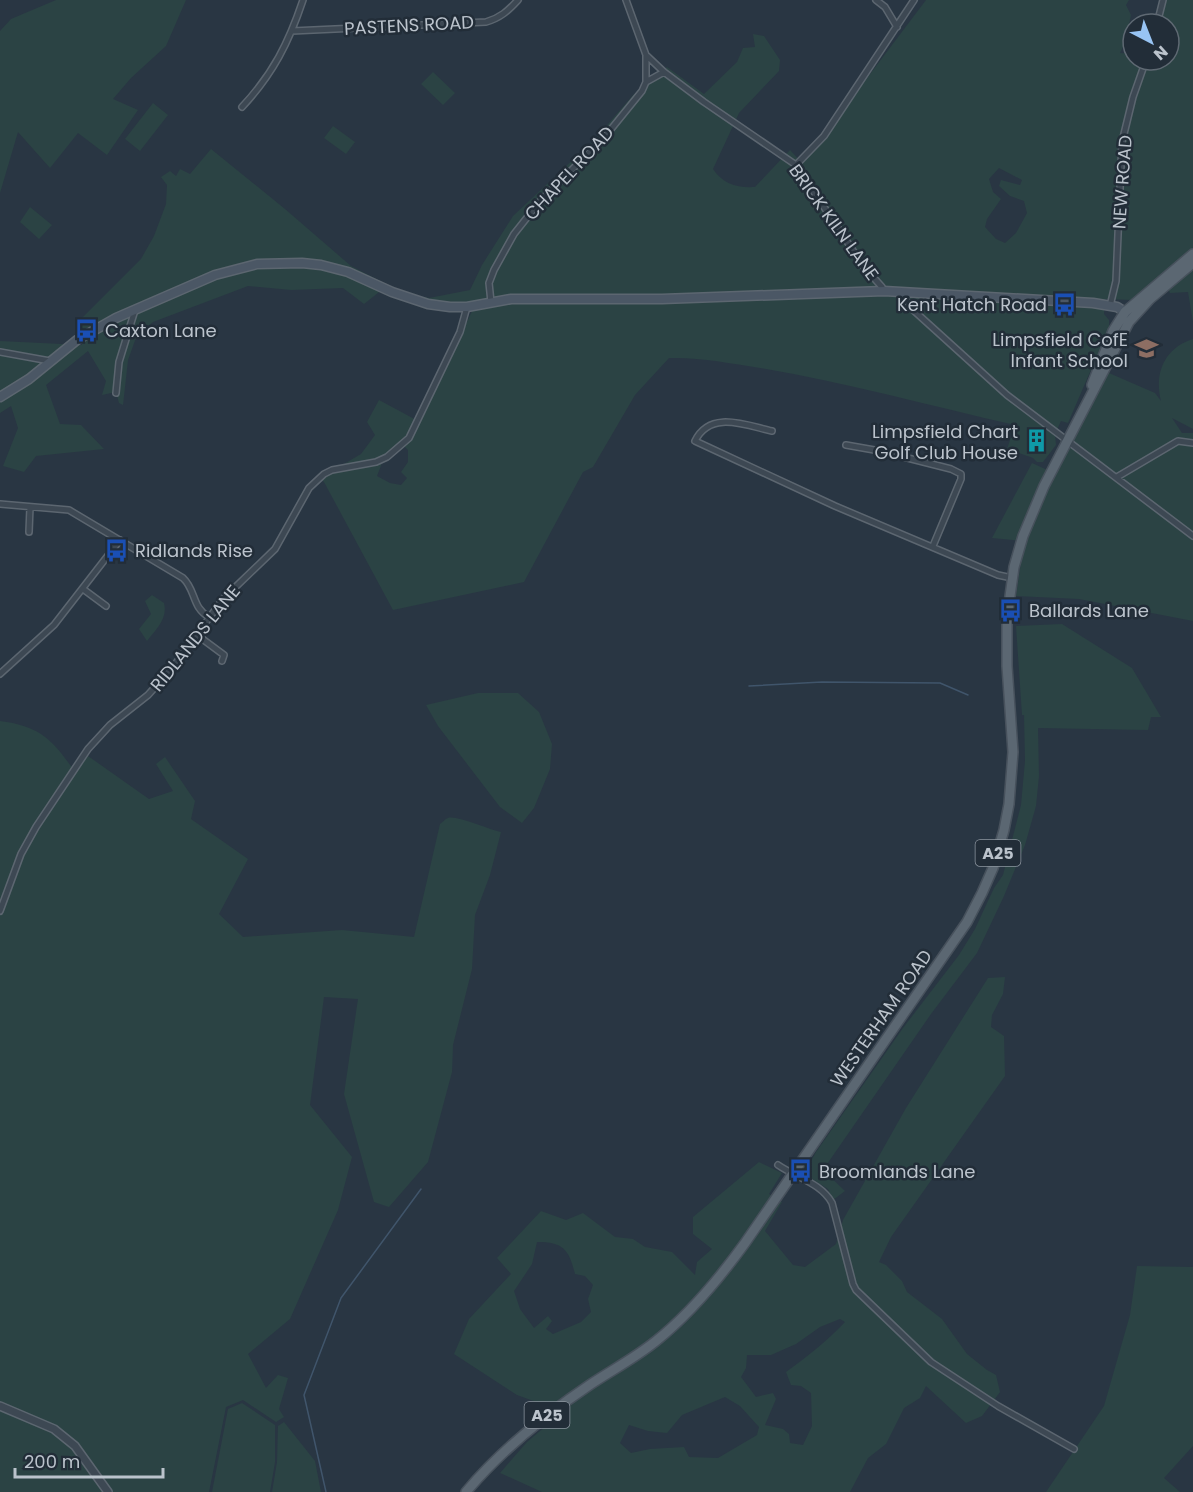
<svg xmlns="http://www.w3.org/2000/svg" width="1193" height="1492" viewBox="0 0 1193 1492" font-family="Poppins,sans-serif">
	<rect width="100%" height="100%" fill="#293643"/>
	<path fill="#2b4344" fill-rule="evenodd" d="M56,0H186L166,46L131,78L113,99L138,110L107,155L78,133L50,168L18,132L0,193V31L11,19Z
		M926,0H1129L1126,5L1131,15L1125,43L1120,53L1133,54V60H1169V24H1161L1166,0H1193V248L1132,300L1105,299L1104,314L1109,320V328L1068,423L1061,421L1055,434L1056,445L1043,462H1037L1033,458L1007,449L1015,425C930,406 845,382 760,368C729,363 699,357 669,358L635,395L593,467L583,472L524,582L393,610L324,482L320,478L361,454L375,435L367,422L379,400L420,422L422,419L472,311L465,302C447,303 431,301 413,297L414,295L429,298L470,290L482,265L513,216L595,139L634,94L643,95L649,82L667,67L704,94L737,62L743,48L755,47L753,34L764,36L780,60L779,71L739,113L713,169C723,184 737,188 755,187L790,150L802,163L828,134L855,94ZM999,168L1022,180L1020,185L1001,180L999,186L1010,196L1024,201L1027,213L1016,233L1005,243L996,239L985,227L987,219L1001,199L993,192L989,179ZM404,446L408,450V462L401,472L407,478L401,485L390,483L377,476L382,463Z
		M433,72L455,93L443,105L421,84Z
		M153,103L168,115L140,151L125,139Z
		M333,126L355,142L346,154L324,138Z
		M211,149L285,209L351,266L388,285L364,304L343,288L291,290L248,286L153,322L137,335L128,360L123,405L119,403L116,392L102,395L106,381L88,351L46,385L60,424L81,425L104,449L36,456L24,472L3,466L18,428L11,406L0,413V341L82,345V318L141,259L154,236L166,204L167,185L161,177L170,171L176,176L180,169L190,174Z
		M30,207L52,225L39,239L20,222Z
		M1193,269V322L1188,292L1170,293L1168,289Z
		M1193,339V429L1172,418L1182,433H1193V621L1079,599L1016,596L1024,541L992,538L1032,463L1054,473L1102,381L1109,373L1155,393L1161,401C1154,374 1164,348 1193,339Z
		M152,595L164,603C168,619 156,629 147,641L139,629L151,614L145,601Z
		M1062,624L1132,668L1161,717H1151L1148,730L1038,728L1039,776L1036,806L1025,845L1004,896L977,953L931,1014L823,1170L845,1191L833,1200L828,1189L804,1174L816,1152L903,1028L959,955L975,929L994,888L1003,875L1021,805L1025,761L1024,715H1022L1016,626Z
		M478,693H518L539,712L552,744L550,769L534,808L522,823L500,807L438,726L426,705Z
		M0,721C40,726 53,740 75,772L88,756L149,799L173,791L156,764L165,757L195,801L191,819L248,859L219,914L243,937L342,930L414,937L440,824C443,822 445,819 448,818C456,815 490,830 501,832L490,875L475,915L472,969L453,1045L452,1072L428,1162L389,1207L374,1202L344,1094L358,999L324,997L310,1105L352,1157L338,1210L290,1319L248,1354L266,1388L278,1375L288,1378L279,1409L284,1417L276,1422L243,1400L226,1407L209,1492H0Z
		M1005,977L1003,994L992,1015L991,1027L1004,1036L1005,1076L891,1237L879,1262L886,1265L902,1281L907,1292L942,1319L967,1354L987,1370L996,1375L1000,1392L982,1416L966,1423L926,1386L920,1398L904,1408L886,1444L868,1458L850,1492H542L500,1473L527,1442L553,1420V1408L517,1395L454,1354L469,1319L511,1274L497,1258L541,1211L566,1220L583,1213L615,1237L633,1239L645,1247L672,1252L695,1275L697,1262L712,1249L693,1234V1217L759,1162L782,1173L769,1194L782,1202L765,1231L793,1265L805,1267L836,1244L843,1220L906,1108L988,978ZM537,1242C564,1242 569,1250 575,1274L585,1276L593,1285L588,1299L591,1312L581,1322L553,1334L546,1329L552,1321L548,1316L534,1328L520,1309L514,1291L532,1264ZM840,1319L845,1322C827,1341 807,1357 786,1372L791,1385L801,1386L811,1393L812,1426L803,1445L790,1443L789,1434L783,1429L765,1425L776,1399L773,1393L756,1397L741,1377L746,1368L747,1355H771L796,1344L820,1327ZM725,1397L740,1406L759,1427L757,1435L718,1458L689,1457L684,1447L650,1449L631,1453L620,1443L629,1425L648,1431L667,1433L682,1415Z
		M1137,1266L1193,1267V1446L1164,1478L1180,1492H1046L1104,1406L1130,1315Z
		M242,1403L275,1425V1462L270,1492H212L228,1409Z
		M284,1422L315,1461L321,1492H272L277,1462L278,1426Z"/>
	<g fill="none" stroke-linecap="round" stroke-linejoin="round">
		<path stroke="#40556b" stroke-width="1.5" d="M749,686L822,682L940,683L968,695
			M326,1492L304,1395L341,1298L421,1189"/>
		<defs>
			<path id="minor" d="M626,0L646,55L664,72L704,102L796,165L864,267L882,287L884,291
				M876,0L885,7L897,27
				M1157,24L1163,0
				M292,31L486,22C500,18 508,11 518,0
				M646,55V82L664,72
				M242,107C273,74 289,42 303,0
				M796,165L824,136L914,0
				M901,292L912,309L1007,395L1193,536
				M491,302L489,283L494,270L514,234L541,200L603,139L642,91L646,82
				M1110,306L1116,281L1122,142L1133,97L1146,60
				M0,352L50,361
				M116,393L119,362L135,310
				M772,431C745,425 710,410 695,441L835,506L998,575L1012,578
				M846,445L880,451L951,469L961,474V479L933,546
				M1117,477L1178,441L1193,443
				M0,504L69,510L183,578C196,590 192,608 209,617
				M29,532L30,507
				M83,589L106,606
				M197,635L224,655L222,661
				M0,674L54,625L120,540
				M0,911L21,854L36,827L88,749L110,725L148,695L173,667L223,599L275,549L309,488L324,474L332,470L376,462L387,457L409,438L460,332L467,307
				M778,1165C797,1178 821,1183 832,1203L853,1284L856,1290L931,1362L998,1406L1074,1449"/>
			<path id="tertiary" d="M0,1406L54,1429L75,1446L108,1492"/>
			<path id="secondary" d="M0,397L29,379L77,340L116,318L215,275L257,264L302,263L321,265L348,272L392,292L428,304L450,307H467L511,299H662L884,291L1093,303L1117,307L1130,315"/>
			<path id="primary" d="M1092,385L1113,331L1125,312L1193,254
				M466,1492C502,1449 545,1415 591,1384C612,1370 635,1358 656,1341C691,1313 719,1279 745,1243L967,922L982,893L993,868L1004,830L1009,804L1013,752L1007,666V618L1014,567L1023,536L1044,486L1129,322L1150,299L1193,263"/>
		</defs>
		<use href="#minor" stroke="#5c6670" stroke-width="8"/>
		<use href="#tertiary" stroke="#5c6670" stroke-width="10"/>
		<use href="#secondary" stroke="#5c6670" stroke-width="11"/>
		<use href="#primary" stroke="#47515c" stroke-width="12"/>
		<use href="#minor" stroke="#3d4853" stroke-width="5"/>
		<use href="#tertiary" stroke="#3d4853" stroke-width="7"/>
		<use href="#secondary" stroke="#4b5765" stroke-width="8"/>
		<use href="#primary" stroke="#5b6772" stroke-width="9"/>
	</g>
	<defs>
		<symbol id="bus-bare" viewBox="-9 -9 18 18"><path d="M-5-6H5V4H4V6H2V4H-2V6H-4V4H-5ZM-3.5-4V0h7V-4ZM-3.5 1.2v1.5H-2V1.2ZM2 1.2v1.5H3.5V1.2Z" fill="#1a4fb4" stroke="#222d38" stroke-width="2.5" paint-order="stroke"/></symbol>
		<symbol id="school-bare" viewBox="-9 -9 18 18"><path d="M0-5L7-2L0 1L-7-2ZM-4 1L0 2.5L4 1V4Q0 6-4 4Z" fill="#8d6e63" stroke="#222d38" stroke-width="2.5" paint-order="stroke"/></symbol>
		<symbol id="building-bare" viewBox="-9 -9 18 18"><path d="M-4-6H4V6H1V3H-1V6H-4ZM-2.5-4.3h1.7v1.8h-1.7ZM.8-4.3h1.7v1.8H.8ZM-2.5-1h1.7V.8h-1.7ZM.8-1h1.7V.8H.8Z" fill="#0f9aa8" stroke="#222d38" stroke-width="2.5" paint-order="stroke"/></symbol>
	</defs>
	<g fill-rule="evenodd">
		<use href="#bus-bare" x="1048" y="288" width="33" height="33"/>
		<use href="#bus-bare" x="70" y="314" width="33" height="33"/>
		<use href="#school-bare" x="1130" y="332" width="33" height="33"/>
		<use href="#building-bare" x="1020" y="424" width="33" height="33"/>
		<use href="#bus-bare" x="100" y="534" width="33" height="33"/>
		<use href="#bus-bare" x="994" y="594" width="33" height="33"/>
		<use href="#bus-bare" x="784" y="1154" width="33" height="33"/>
	</g>
	<g text-anchor="middle" dominant-baseline="central" stroke-width="5" stroke-linejoin="round" paint-order="stroke">
		<g fill="#222d38" stroke="#8d96a0" stroke-width="1.5">
			<rect x="975.5" y="840" width="45" height="26" rx="4.5"/>
			<rect x="524.5" y="1402" width="45" height="26" rx="4.5"/>
		</g>
		<g font-size="16" font-weight="bold" fill="#bbc3cc">
			<text x="998" y="853">A25</text>
			<text x="547" y="1415">A25</text>
		</g>
		<g font-size="18" fill="#bbc3cc" stroke="#222d38">
			<text transform="translate(409 25) rotate(-3)">PASTENS ROAD</text>
			<text transform="translate(569 173) rotate(-47)">CHAPEL ROAD</text>
			<text transform="translate(1122 182) rotate(-86)">NEW ROAD</text>
			<text transform="translate(834 222) rotate(54)">BRICK KILN LANE</text>
			<text transform="translate(195 638) rotate(-51)">RIDLANDS LANE</text>
			<text transform="translate(881 1018) rotate(-55)">WESTERHAM ROAD</text>
		</g>
		<g font-size="18" fill="#bbc3cc" stroke="#222d38" text-anchor="start">
			<text x="1047" y="304" text-anchor="end">Kent Hatch Road</text>
			<text x="105" y="330">Caxton Lane</text>
			<text x="1128" y="339" text-anchor="end">Limpsfield CofE<tspan x="1128" dy="21">Infant School</tspan></text>
			<text x="1018" y="431" text-anchor="end">Limpsfield Chart<tspan x="1018" dy="21">Golf Club House</tspan></text>
			<text x="135" y="550">Ridlands Rise</text>
			<text x="1029" y="610">Ballards Lane</text>
			<text x="819" y="1171">Broomlands Lane</text>
		</g>
	</g>
	<g transform="translate(1151 42) rotate(138)"><circle r="28" fill="#222d38" stroke="#5f6973" stroke-width="1.5"/>
	<path d="M0-4.5L10 22L0 15L-10 22Z" fill="#98c4f4"/>
	<text y="-9" font-size="16" font-weight="bold" text-anchor="middle" fill="#bbc3cc">N</text>
	</g>
	<path d="M15 1468v9h148v-9" fill="none" stroke="#bbc3cc" stroke-width="3"/>
	<text x="24" y="1468" font-size="18" fill="#bbc3cc" stroke="#222d38" stroke-width="4.5" paint-order="stroke">200 m</text>
</svg>
